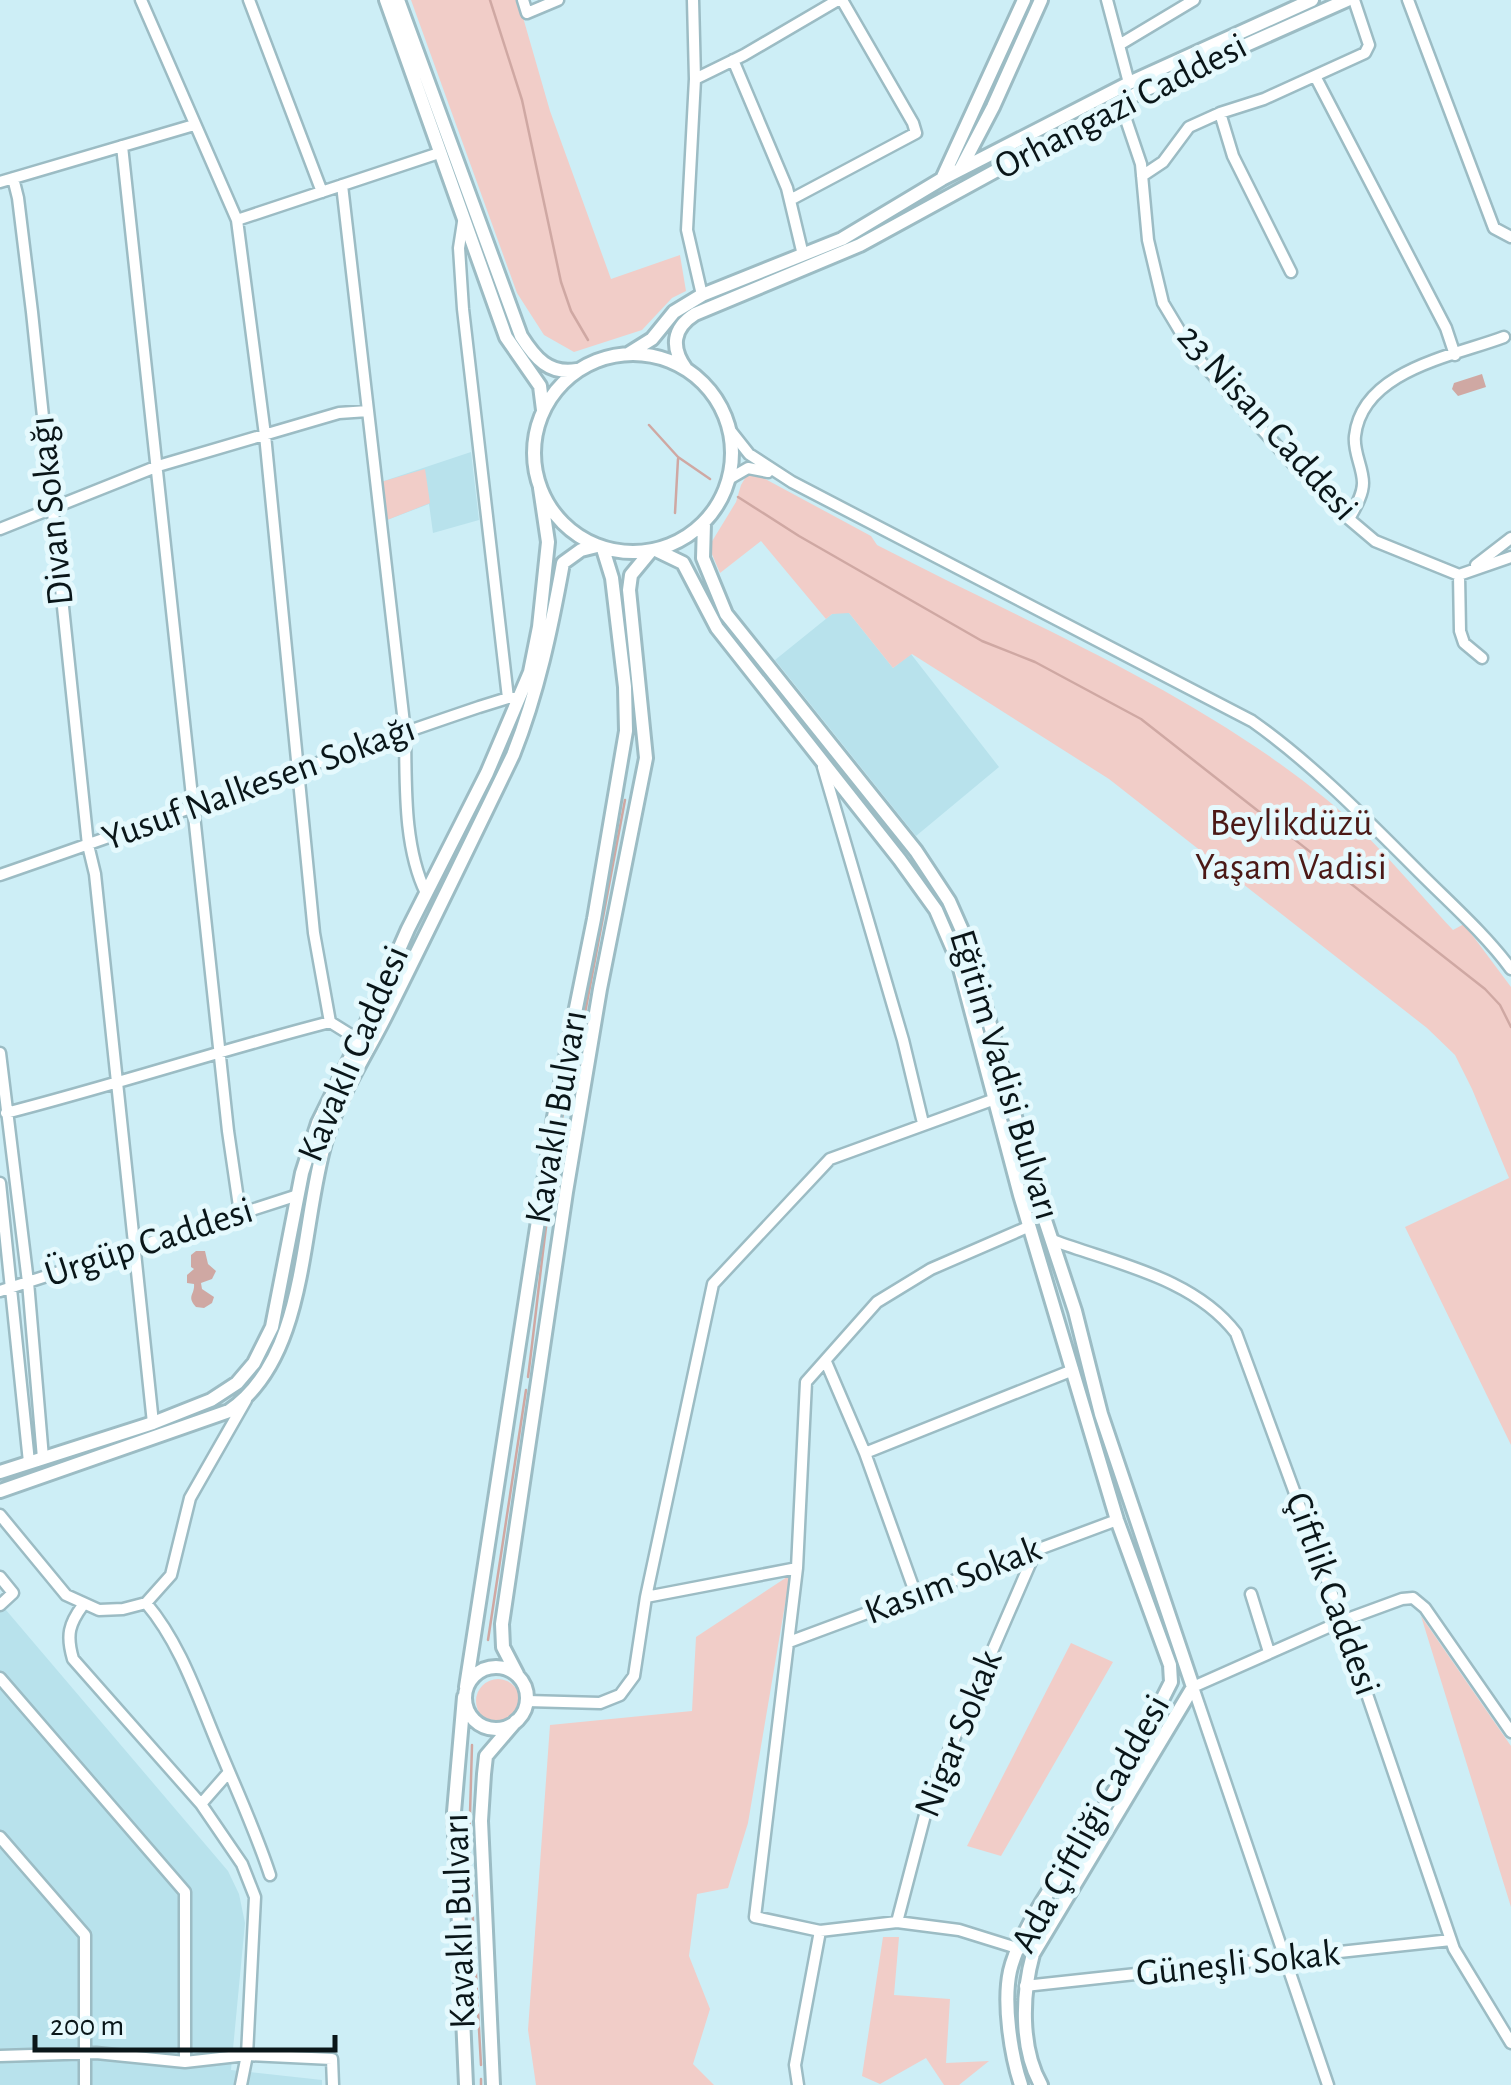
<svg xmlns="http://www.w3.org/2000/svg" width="1511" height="2085" viewBox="0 0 1511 2085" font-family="'Alegreya Sans',sans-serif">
	<rect width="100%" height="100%" fill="#cdeef6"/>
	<path fill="#b8e2ec" d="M471,452L479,520L433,533L429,504L387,520L381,482Z
		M843,611L849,613L893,668L911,654L999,767L916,836L775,660L832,614Z
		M0,1603L228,1871L239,1894L245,1923L231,2070L322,2080V2085H0Z"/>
	<path fill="#f1cdc8" d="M411,0H518L550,111L611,279L680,255L686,291L672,298L642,330L574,352L544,335L517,293Z
		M425,469L430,503L387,520L381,482Z
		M747,475H758L871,536L877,545C1029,624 1193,690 1326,799C1373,837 1412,886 1453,930L1464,924L1511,987V1445L1405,1227L1509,1178L1472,1089L1455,1055L1427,1028L1109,779L912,654L893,668L849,613L832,614L826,619L761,541L720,573L711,552V543L736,502L741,485Z
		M790,1575L748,1823L728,1888L697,1894L689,1956L710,2009L693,2064L714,2085H536L528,2030L550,1725L692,1711L696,1637Z
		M1421,1616L1511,1746V1907Z
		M1071,1643L1113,1662L1001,1856L967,1846Z
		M476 1701a22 22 0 1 1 44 0a22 22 0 1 1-44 0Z
		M883,1937H899L894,1995L950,1999L946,2063L989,2061L959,2085H944L926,2058L880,2084L862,2076Z"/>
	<path fill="#cfa8a3" d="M1482,374L1486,387L1458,396L1452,389L1454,383Z
		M196,1251H205L208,1264L216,1271L212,1279L201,1283L202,1289L214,1297L212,1303L204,1308L196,1307C186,1296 195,1295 194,1284L187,1283V1275L194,1269L191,1267V1255Z"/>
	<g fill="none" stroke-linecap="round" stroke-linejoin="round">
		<path stroke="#cfa8a3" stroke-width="2.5" d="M490,0L522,100L561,282L571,311L588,340
			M649,425L678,457L710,479
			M738,497L799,536L982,641L1035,662L1141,719L1485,989L1500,1005L1511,1027
			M675,513L678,459
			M585,1013L625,800
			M528,1377C543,1260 552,1141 582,1026
			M488,1640L526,1390
			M472,1745L469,1849L481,2065
			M481,2079V2085"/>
		<defs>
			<path id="minor" d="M141,0L237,220L265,435L314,933L330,1022
				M249,0L322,192
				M523,0L527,13L558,0
				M693,0L695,79L687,230L702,295
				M1107,0L1129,83
				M1408,0L1494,228L1511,237
				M1119,45L1194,0
				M733,60L787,188L803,255
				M1315,76L1446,328L1455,355
				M695,79L744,55L838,0
				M1120,102L1141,164L1148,240L1163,303L1193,353L1296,467L1349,519L1375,541L1459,575L1511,557
				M1220,113L1233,156L1291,272
				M122,146L228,1131L240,1213
				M1142,176L1163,162L1189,127L1220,113L1264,99L1365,53L1369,45L1354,0
				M13,178L18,198L32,312L88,845L95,874L153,1423
				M0,182L194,125
				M342,185L405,732C406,783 403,846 426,893
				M790,200L916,133L913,123L842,0
				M237,220L439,153
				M463,222L459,248L463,309L508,698
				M730,430L749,454L792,482L1252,721C1314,765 1366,819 1420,873C1451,904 1485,934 1511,969
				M729,479L748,468L768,472
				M1349,519C1355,508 1363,495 1363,483C1363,467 1353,452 1355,436C1362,370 1454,356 1504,337
				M0,529L158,466L339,413L368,411
				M1476,565L1511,538
				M1459,575L1460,631L1464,643L1482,658
				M823,767L903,1040L923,1123
				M0,875C160,820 319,761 479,707L508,698H519
				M0,1053L28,1282L43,1458
				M6,1113C115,1085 221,1050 330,1022L359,1040
				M0,1183L29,1462
				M1055,1241C1117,1264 1194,1278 1236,1333L1342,1621L1454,1949L1511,2043
				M0,1291L298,1195
				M826,1362L865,1453L916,1595
				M865,1453L1073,1370
				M0,1515L66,1595L99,1610L123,1609L146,1603L171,1575L190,1498L246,1400
				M0,1577L13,1593L0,1605
				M1251,1594L1269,1652
				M646,1597L797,1568
				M146,1603C180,1643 197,1695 217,1743C235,1787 255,1829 270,1875
				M83,1605C69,1624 66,1635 73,1659L201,1804L242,1864L255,1897L247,2055L332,2059L333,2085
				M789,1642L1117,1520
				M0,1678L185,1892V2062
				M1193,1687L1328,2085
				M1193,1687L1342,1621L1402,1599L1413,1598L1425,1608L1511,1732
				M527,1701L600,1703L620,1695L634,1676L646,1597L713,1284L830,1159L995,1099
				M201,1804L229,1772
				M0,1837L85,1935V2085
				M897,1922L931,1792L1036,1550
				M1020,1949L959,1930L897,1922L820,1931L755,1917L797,1568L806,1382L877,1302L931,1269L1030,1226
				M1025,1986L1451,1940
				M0,2056L96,2053L185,2062L247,2055L241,2085
				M798,2085L795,2065L820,1931"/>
			<path id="major" d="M386,0L506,337L540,386L543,410
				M398,0L521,336C535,358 549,375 577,370
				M961,168L993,107L1041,0
				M942,179L1024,0
				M534 453a99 99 0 1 1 198 0a99 99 0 1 1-198 0Z
				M628,354L652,339L674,312L702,295L842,239L942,179L1129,83L1312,0
				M686,369C670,347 673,328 695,314L860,245L1136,94L1347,0
				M704,523L703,558L726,614L916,851L949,901L968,944L1035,1190L1075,1311L1101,1414L1193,1687L1033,1954C1022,1994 1020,2048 1041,2085
				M656,550L683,563L717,628L900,860L936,910L958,961L1020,1195L1117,1520L1170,1665L1171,1682C1151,1721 1133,1761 1110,1798C1082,1845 1022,1920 1010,1971C1003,2003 1011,2055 1021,2085
				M0,1472L153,1423L211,1400L237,1383L254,1363L272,1327L302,1173L318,1123L359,1040L408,929L487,773L530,672L539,627L548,542L540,488
				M0,1491L229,1411C309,1356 300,1224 326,1139C339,1096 366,1055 386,1015C429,929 471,842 513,755C538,692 551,629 563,563L581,550L597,546
				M465 1698a31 31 0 1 1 62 0a31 31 0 1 1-62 0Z
				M517,1674L503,1647L502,1624L566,1192L600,989L646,758L629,590L631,575L650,552
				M466,1687L554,1117L594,919L626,731L625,687L612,578L603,549
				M464,1697L454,1812L466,2085
				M493,2085L481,1821L484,1774L486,1756L516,1721"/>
		</defs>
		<use href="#minor" stroke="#9cbcc4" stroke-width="15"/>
		<use href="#major" stroke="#9cbcc4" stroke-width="18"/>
		<use href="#minor" stroke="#fff" stroke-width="10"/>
		<use href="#major" stroke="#fff" stroke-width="12"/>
	</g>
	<g text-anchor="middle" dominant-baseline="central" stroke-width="10" stroke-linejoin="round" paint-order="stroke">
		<g font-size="38" fill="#0a1619" stroke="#e5f9fd">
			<text transform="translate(1121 107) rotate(-27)">Orhangazi Caddesi</text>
			<text transform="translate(1267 423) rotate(48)">23 Nisan Caddesi</text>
			<text transform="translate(52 511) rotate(-96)">Divan Sokağı</text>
			<text transform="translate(259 784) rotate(-20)">Yusuf Nalkesen Sokağı</text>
			<text transform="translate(354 1054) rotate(-67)">Kavaklı Caddesi</text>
			<text transform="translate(1004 1075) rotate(73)">Eğitim Vadisi Bulvarı</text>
			<text transform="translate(557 1117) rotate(-80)">Kavaklı Bulvarı</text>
			<text transform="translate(149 1243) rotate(-18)">Ürgüp Caddesi</text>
			<text transform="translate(953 1581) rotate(-21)">Kasım Sokak</text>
			<text transform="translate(1332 1594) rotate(70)">Çiftlik Caddesi</text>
			<text transform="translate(959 1734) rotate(-68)">Nigar Sokak</text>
			<text transform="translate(1091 1824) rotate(-61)">Ada Çiftliği Caddesi</text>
			<text transform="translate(460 1921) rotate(-92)">Kavaklı Bulvarı</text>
			<text transform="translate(1238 1964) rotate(-6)">Güneşli Sokak</text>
		</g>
		<g font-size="38" fill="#4b1916" stroke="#e5f9fd">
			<text x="1291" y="824">Beylikdüzü<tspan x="1291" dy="44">Yaşam Vadisi</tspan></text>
		</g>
	</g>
	<path d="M35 2035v15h300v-15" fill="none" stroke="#0a1619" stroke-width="5"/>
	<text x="50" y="2035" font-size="30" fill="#0a1619" stroke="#e5f9fd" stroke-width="8" paint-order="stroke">200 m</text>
</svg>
